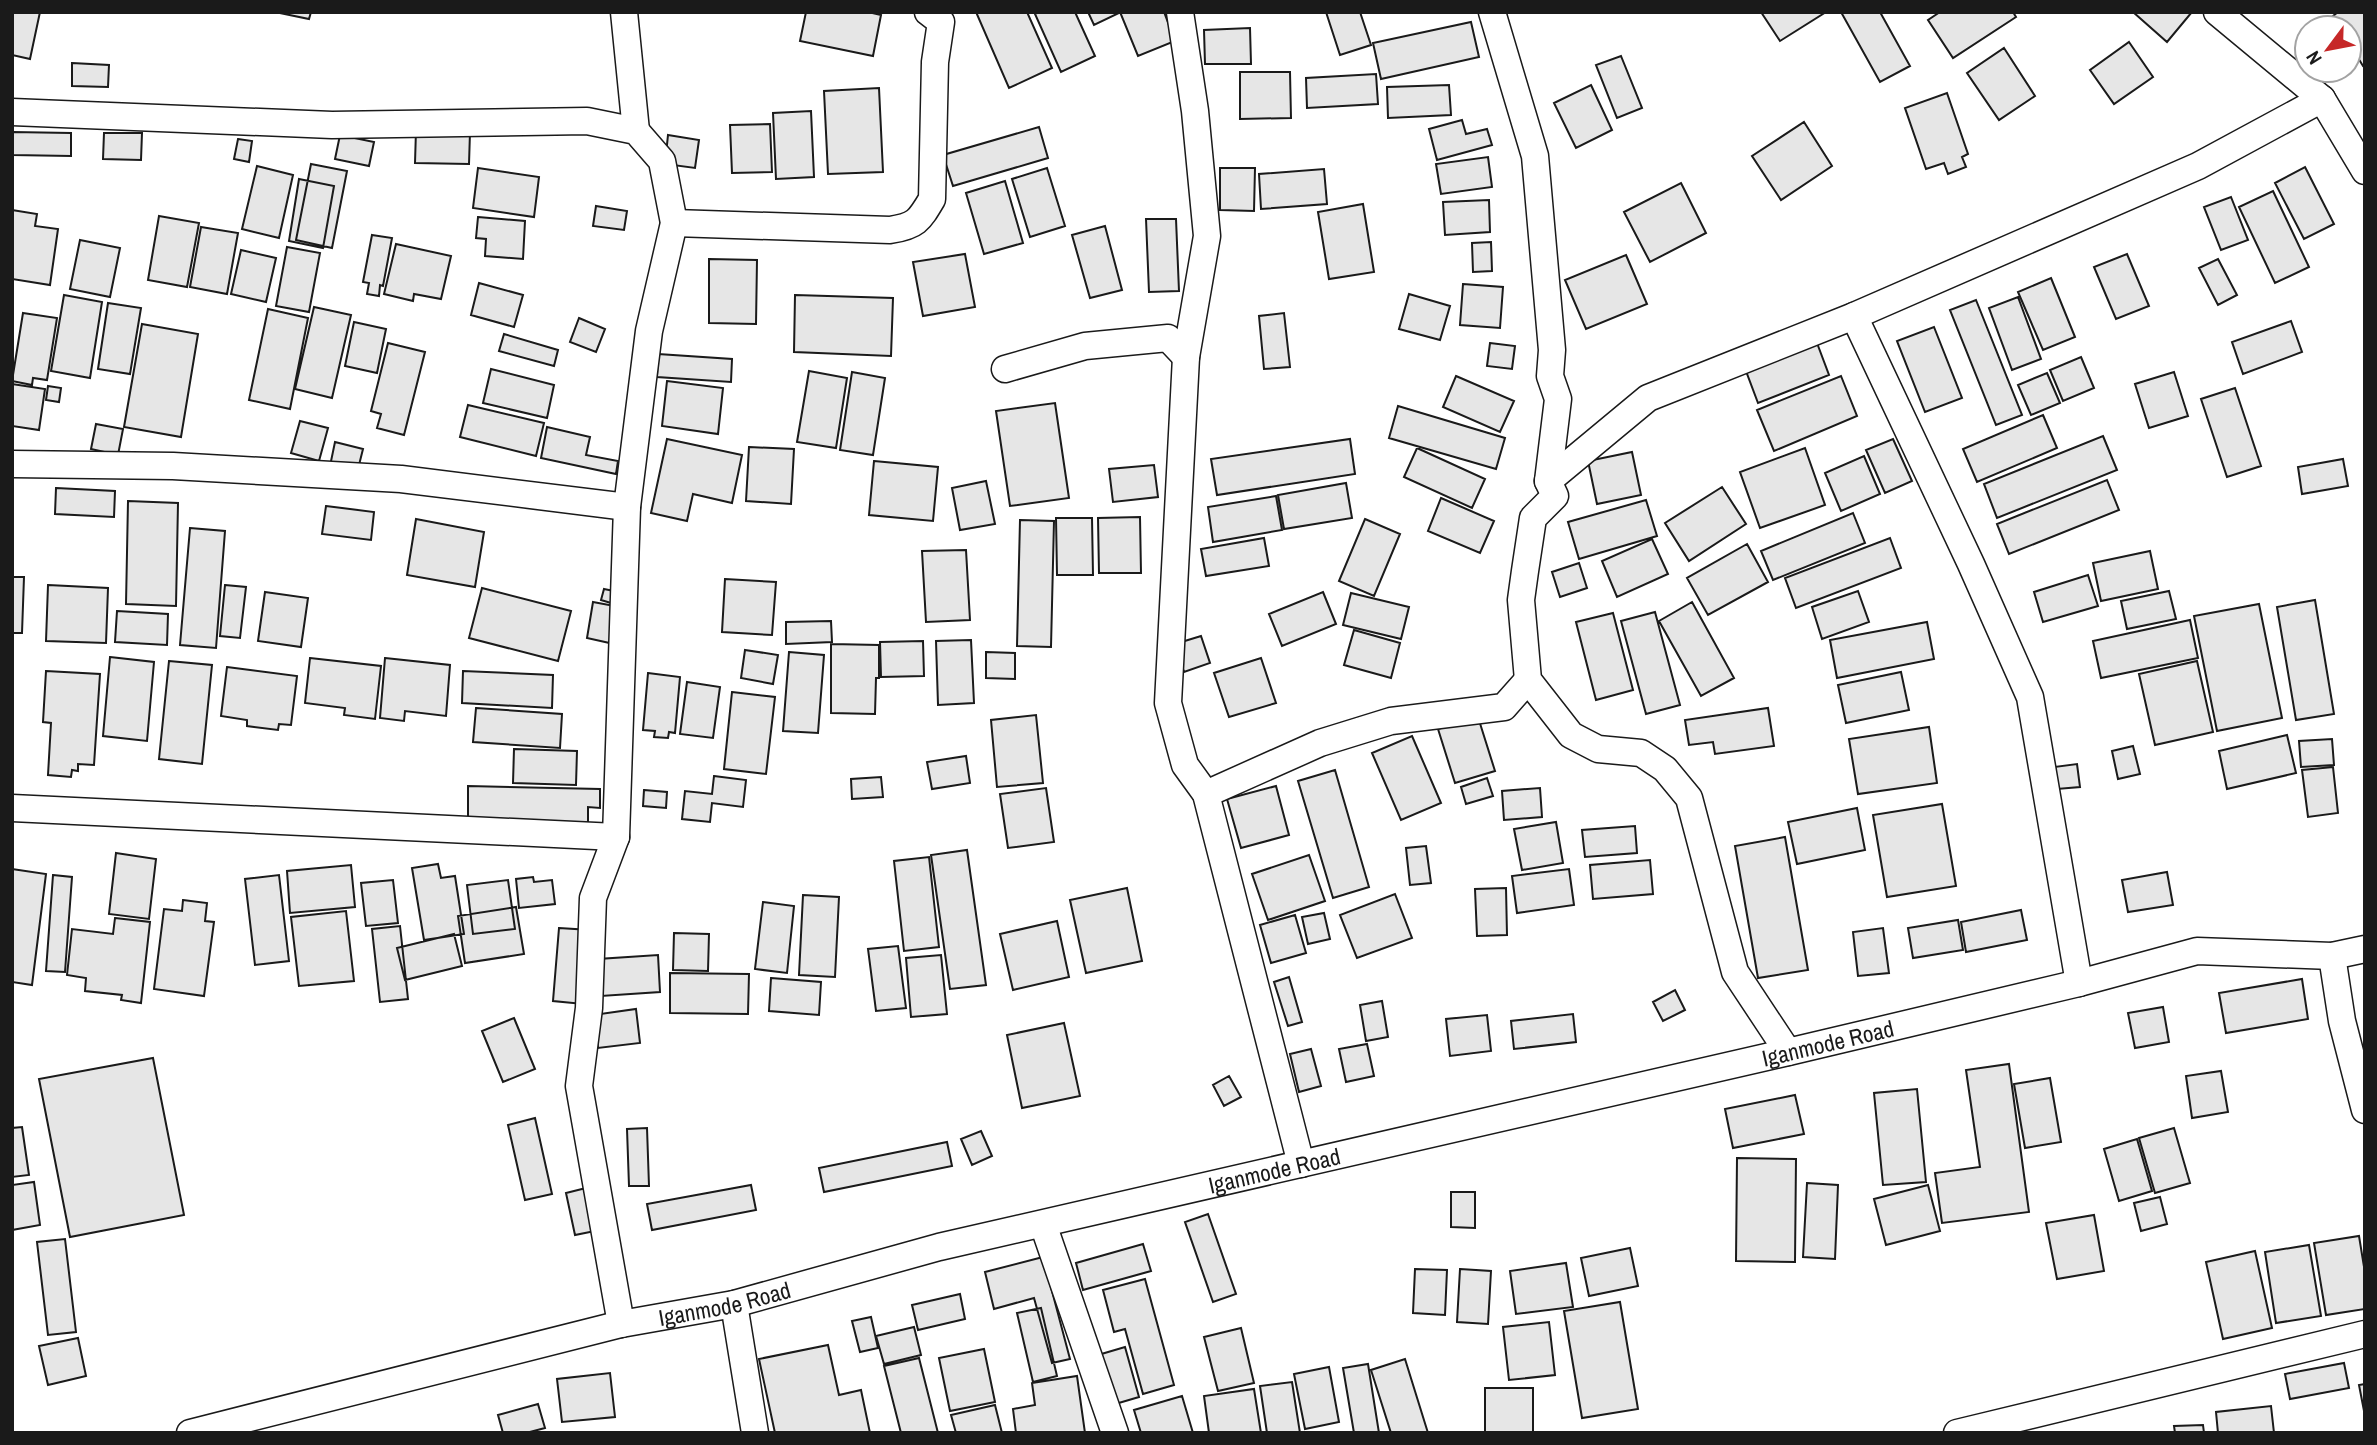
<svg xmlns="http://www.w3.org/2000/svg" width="2377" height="1445" viewBox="0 0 2377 1445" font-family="'Archivo Narrow',sans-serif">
	<rect width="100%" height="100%" fill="#fff"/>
	<path fill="#e6e6e6" stroke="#1a1a1a" stroke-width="2" d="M12,12H40L30,59L12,55Z
		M275,12H311L309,19Z
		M806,12H868L881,15L873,56L800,41Z
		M976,12H1027L1052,68L1009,88Z
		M1039,12H1075L1095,56L1061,72L1035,14Z
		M1088,12H1118L1119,13L1094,25Z
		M1120,12H1164L1175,41L1138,56Z
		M1326,12H1360L1371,45L1340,55Z
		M1761,12H1826L1780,41Z
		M1841,12H1880L1910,66L1880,82Z
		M1940,12H2013L2016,17L1953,58L1928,20Z
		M2133,12H2192L2167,42Z
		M2338,12H2365V65L2363,66L2349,43V28H2340L2333,16Z
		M1471,22L1479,57L1381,79L1373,43Z
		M1250,28L1251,64H1205L1204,30Z
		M2129,42L2153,77L2114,104L2090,70Z
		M2004,48L2035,96L1999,120L1967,73Z
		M1621,56L1642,108L1617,118L1596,65Z
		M72,63L109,65L108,87L72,86Z
		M1240,72H1290L1291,118L1240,119Z
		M1376,74L1378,104L1307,108L1306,78Z
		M1449,85L1451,115L1388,118L1387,87Z
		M1591,85L1612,130L1576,148L1554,103Z
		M879,88L883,172L828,174L824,91Z
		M1947,93L1968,154L1962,157L1966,167L1948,174L1944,163L1926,169L1905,108Z
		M811,111L814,177L776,179L773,113Z
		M1462,120L1466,134L1487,129L1492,145L1437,160L1429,129Z
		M1804,122L1832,166L1781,200L1752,156Z
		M770,124L772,172L732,173L730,125Z
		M1039,127L1048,158L953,186L943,155Z
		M416,130L470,132L469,164L415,163Z
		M12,132L71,133V156L12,155Z
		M104,133H142L141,160L103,159Z
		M340,135L374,142L369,166L335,159Z
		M668,135L699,140L695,168L665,164Z
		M238,139L252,141L249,162L234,159Z
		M1488,157L1492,187L1441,194L1436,164Z
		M311,164L347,171L332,248L296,240Z
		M257,166L293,175L279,238L242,229Z
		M2305,167L2334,224L2304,239L2275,183Z
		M478,168L539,177L534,217L473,208Z
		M1047,168L1065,226L1030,237L1012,179Z
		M1220,168H1255L1254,211L1220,210Z
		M1324,169L1327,204L1261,209L1259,174Z
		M299,179L334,186L323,248L289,241Z
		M1005,181L1023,243L984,254L966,193Z
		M1681,183L1706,233L1650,262L1624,212Z
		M2273,191L2309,267L2275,283L2239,207Z
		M2231,197L2248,240L2221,250L2204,207Z
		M1489,200L1490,232L1445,235L1443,202Z
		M1363,204L1374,272L1329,279L1318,212Z
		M596,206L627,211L624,230L593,226Z
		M12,210L37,214L35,226L58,229L50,285L12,279Z
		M159,216L199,223L187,287L148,280Z
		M478,217L525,221L523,259L485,256L486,239L476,238Z
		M1146,219H1176L1179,291L1149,292Z
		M1105,226L1122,290L1090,298L1072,235Z
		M201,227L238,233L227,294L190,287Z
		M372,235L392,238L383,286L380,285L379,296L367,294L369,283L363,282Z
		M80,240L120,248L110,297L70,289Z
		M1491,242L1492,271L1473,272L1472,243Z
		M396,244L451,256L441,299L414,294L413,301L384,294Z
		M287,247L320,253L309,312L276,306Z
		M241,250L276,258L266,302L231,294Z
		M965,254L975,307L923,316L913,262Z
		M2127,254L2149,306L2116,319L2094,267Z
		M1626,255L1647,304L1586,329L1565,280Z
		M709,259L757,260L756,324L709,323Z
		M2218,259L2237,295L2218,305L2199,268Z
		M2051,278L2075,337L2043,350L2018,292Z
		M479,283L523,295L514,327L471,315Z
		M1463,284L1503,287L1500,328L1460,325Z
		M1409,294L1450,306L1440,340L1399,329Z
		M64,295L102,302L90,378L51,371Z
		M795,295L893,298L891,356L794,352Z
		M2018,297L2041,359L2012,370L1989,308Z
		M1976,300L2022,415L1996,425L1950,310Z
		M108,303L141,308L130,374L98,369Z
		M314,307L351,315L332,398L295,389Z
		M268,309L308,318L290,409L249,400Z
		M23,313L57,318L47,380L33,378L32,385L12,381Z
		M1284,313L1290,367L1264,369L1259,316Z
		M579,318L605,329L596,352L570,342Z
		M2291,321L2302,352L2243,374L2232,342Z
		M354,322L386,329L377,373L345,366Z
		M142,324L198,334L181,437L124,427Z
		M1934,327L1962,398L1925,412L1897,341Z
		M504,334L558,350L554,366L499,351Z
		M388,343L425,352L404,435L377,428L381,414L371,411Z
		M1490,343L1515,346L1512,369L1487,366Z
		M1817,343L1829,375L1758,403L1746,371Z
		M658,354L732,359L731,382L657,377Z
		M2081,357L2094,388L2063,401L2050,370Z
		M491,369L554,385L547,418L483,403Z
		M809,371L847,378L836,448L797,442Z
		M852,372L885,378L873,455L840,450Z
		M2174,372L2188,416L2149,428L2135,384Z
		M2047,373L2060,403L2031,415L2018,385Z
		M1456,376L1514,401L1500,432L1443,407Z
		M1841,376L1857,416L1774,451L1757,410Z
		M667,381L723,388L718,434L662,426Z
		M12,384L45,389L39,430L12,426Z
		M48,386L61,388L59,402L46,400Z
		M2235,388L2261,466L2227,477L2201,399Z
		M1055,403L1069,498L1010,506L996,411Z
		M468,405L544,423L536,456L460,437Z
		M1398,406L1505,438L1496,469L1389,438Z
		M2043,415L2057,448L1977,482L1963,449Z
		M300,421L328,428L319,461L291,453Z
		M96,424L123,429L118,455L91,449Z
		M547,427L590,437L586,455L618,461L616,474L541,458Z
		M2103,436L2117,470L1997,518L1984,484Z
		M667,439L742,455L732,503L693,494L687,521L651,513Z
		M1350,439L1355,474L1217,495L1211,459Z
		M1893,439L1912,481L1885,493L1866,450Z
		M335,442L363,449L357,473L330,466Z
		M749,447L794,449L791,504L746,501Z
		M1417,448L1485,479L1472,508L1404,477Z
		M1805,448L1825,505L1760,528L1740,472Z
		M1632,452L1641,495L1597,504L1588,461Z
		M1864,456L1880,494L1841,511L1825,473Z
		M2343,459L2348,486L2302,494L2298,467Z
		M874,461L938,467L933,521L869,515Z
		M1154,465L1158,497L1113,502L1109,469Z
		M2107,480L2119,510L2009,554L1997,524Z
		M986,481L995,524L960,530L952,488Z
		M1346,483L1352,518L1284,529L1278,495Z
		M1722,487L1746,524L1689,561L1665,523Z
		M56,488L115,491L114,517L55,514Z
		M1276,496L1282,530L1213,542L1208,507Z
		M1441,498L1494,521L1480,553L1428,531Z
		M1646,500L1657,536L1579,559L1568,522Z
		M128,501L178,503L176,606L126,604Z
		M326,506L374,512L371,540L322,534Z
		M1853,513L1865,543L1773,580L1761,551Z
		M1140,517L1141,573H1099L1098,518Z
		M1056,518H1092L1093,575H1057Z
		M416,519L484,532L475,587L407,575Z
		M1365,519L1400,534L1374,596L1339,581Z
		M1020,520L1054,521L1051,647L1017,646Z
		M190,528L225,531L216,648L180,645Z
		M1264,538L1269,566L1206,576L1201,549Z
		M1890,538L1901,568L1796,608L1785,578Z
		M1652,539L1668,574L1617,597L1602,561Z
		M1747,544L1768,582L1708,615L1687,578Z
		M966,550L970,620L926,622L922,551Z
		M2150,551L2158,589L2101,601L2093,563Z
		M1579,563L1587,588L1560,597L1552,572Z
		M2088,575L2098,606L2043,622L2034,592Z
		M12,577H24L22,633H12Z
		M725,579L776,582L772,635L722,632Z
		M48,585L108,588L106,643L46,641Z
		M225,585L246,587L240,638L220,636Z
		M482,588L571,611L558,661L469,638Z
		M604,589L614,591L611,603L601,600Z
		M1858,591L1869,622L1822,639L1812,607Z
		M2169,591L2176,619L2127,629L2121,601Z
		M265,592L308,598L301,647L258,641Z
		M1323,592L1336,624L1282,646L1269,614Z
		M1351,593L1409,607L1401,639L1343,625Z
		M2315,600L2334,714L2296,720L2277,607Z
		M593,602L620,607L614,644L587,638Z
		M1692,602L1734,678L1701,696L1659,621Z
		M2259,604L2282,718L2217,731L2194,616Z
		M117,611L168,614L167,645L115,642Z
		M1655,612L1680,705L1646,714L1621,621Z
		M1613,613L1633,690L1596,700L1576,622Z
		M2190,620L2198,658L2101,678L2093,641Z
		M831,621L832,642L786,644V622Z
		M1927,622L1934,659L1837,678L1830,640Z
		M1354,630L1400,643L1391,678L1344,665Z
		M1201,636L1210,663L1184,672L1175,644Z
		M971,640L974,703L938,705L936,641Z
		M923,641L924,676L881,677L880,642Z
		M831,644L879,645V678H876L875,714L831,713Z
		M745,650L778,655L773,684L741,678Z
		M789,652L824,655L818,733L783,731Z
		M986,652L1015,653V679L986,678Z
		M110,657L154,662L147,741L103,736Z
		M310,658L381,666L375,719L344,715L345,708L305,703Z
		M385,658L450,665L446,716L405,711L404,721L380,718Z
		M1261,658L1276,703L1229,717L1214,673Z
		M169,661L212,665L202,764L159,759Z
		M2197,661L2213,732L2155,745L2139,674Z
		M227,667L297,676L291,725L279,724L278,730L247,726V720L221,716Z
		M46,671L100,674L94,765L78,764V771L72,770L71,777L48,775L51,723L43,722Z
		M463,671L553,675L552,708L462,703Z
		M1901,672L1909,710L1846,723L1838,685Z
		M648,673L680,677L675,733L669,732L668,738L654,737L655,731L643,730Z
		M687,682L720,687L713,738L680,734Z
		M732,692L775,697L766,774L724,769Z
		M476,708L562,714L560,748L473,742Z
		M1768,708L1774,746L1715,754L1713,742L1689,745L1685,720Z
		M1036,715L1043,783L997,787L991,720Z
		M1478,717L1495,771L1455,783L1438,729Z
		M1929,727L1937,783L1858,794L1849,739Z
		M2287,735L2296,773L2227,789L2219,751Z
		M1412,736L1441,803L1401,820L1372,753Z
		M2332,739L2334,765L2301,767L2299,741Z
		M2133,746L2140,774L2118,779L2112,751Z
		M514,749L577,751L576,785L513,783Z
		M966,756L970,783L932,789L927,762Z
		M2077,764L2080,787L2057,789L2054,767Z
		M2333,767L2338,813L2308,817L2302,770Z
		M1335,770L1369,887L1333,898L1298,781Z
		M714,776L746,780L743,807L712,803L710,822L682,819L685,791L712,794Z
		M881,777L883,797L852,799L851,779Z
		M1487,778L1493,796L1466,804L1461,787Z
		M468,786L600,789V808L588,807V827L468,824Z
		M1276,786L1289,835L1241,848L1227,799Z
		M1046,788L1054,842L1008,848L1000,794Z
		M1540,788L1542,817L1504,820L1502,791Z
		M644,790L667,792L666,808L643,806Z
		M1942,804L1956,886L1887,897L1873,815Z
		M1857,808L1865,850L1797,864L1788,822Z
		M1556,822L1563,863L1522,870L1514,829Z
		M1635,826L1637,853L1585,857L1582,830Z
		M1785,837L1808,970L1758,978L1735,846Z
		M1426,846L1431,883L1410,885L1406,848Z
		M967,850L986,985L950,989L931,855Z
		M116,853L156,859L149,919L109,914Z
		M1309,855L1325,901L1268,920L1252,874Z
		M929,857L939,947L904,951L894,861Z
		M1650,860L1653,894L1593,899L1590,865Z
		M438,864L441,878L455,876L464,934L424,940L412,868Z
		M351,865L355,907L290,913L287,871Z
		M12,869L46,874L32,985L12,982Z
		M1569,869L1574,905L1517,913L1512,876Z
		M2167,872L2173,905L2128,912L2122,880Z
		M53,875L72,877L65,972L46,971Z
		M279,875L289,961L255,965L245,879Z
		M533,877L534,882L552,880L555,904L519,908L516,879Z
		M393,880L398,923L366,926L361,883Z
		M508,880L515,929L473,934L467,885Z
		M1127,888L1142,961L1086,973L1070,900Z
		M1506,888L1507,935L1477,936L1475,889Z
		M1395,894L1412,938L1357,958L1340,915Z
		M803,895L839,897L835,977L799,975Z
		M183,900L207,903L205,921L214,922L204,996L154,989L164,909L182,911Z
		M763,902L794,906L787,973L755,969Z
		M516,907L524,954L465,963L458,916Z
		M2021,910L2027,940L1966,952L1961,922Z
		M346,911L354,981L299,986L291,917Z
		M1324,913L1330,939L1308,944L1302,917Z
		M1295,915L1306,953L1271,963L1260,925Z
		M115,918L150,922L141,1003L121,1000L122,995L85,991L86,978L67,975L72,929L113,934Z
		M1958,920L1963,950L1913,958L1908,928Z
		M1057,921L1069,977L1013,990L1000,934Z
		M400,926L408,999L380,1002L372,929Z
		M559,928L590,930L583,1004L553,1001Z
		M1883,928L1889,973L1858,976L1853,932Z
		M674,933L709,934L708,971L673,970Z
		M454,934L462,966L405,980L397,948Z
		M898,946L906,1008L876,1011L868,949Z
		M658,955L660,992L601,996L598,959Z
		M941,955L947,1014L911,1017L906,958Z
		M670,973L749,974L748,1014L670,1013Z
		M1289,977L1302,1022L1288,1026L1274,982Z
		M771,978L821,982L819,1015L769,1011Z
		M2302,979L2308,1019L2226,1033L2219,993Z
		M1675,990L1685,1010L1663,1021L1653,1002Z
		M1382,1001L1388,1037L1366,1041L1360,1005Z
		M2163,1007L2169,1042L2135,1048L2128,1013Z
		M636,1009L640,1043L598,1048L593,1015Z
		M1573,1014L1576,1042L1514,1049L1511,1021Z
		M1487,1015L1491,1051L1450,1056L1446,1019Z
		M514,1018L535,1069L503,1082L482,1031Z
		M1064,1023L1080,1096L1022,1108L1007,1035Z
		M1367,1044L1374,1076L1346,1082L1339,1049Z
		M1311,1049L1321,1086L1299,1092L1290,1054Z
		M153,1058L184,1215L70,1237L39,1079Z
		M2009,1064L2029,1212L1942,1223L1935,1173L1980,1167L1966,1070Z
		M2221,1071L2228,1112L2192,1118L2186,1076Z
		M1229,1076L1241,1097L1224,1106L1213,1085Z
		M2050,1078L2061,1142L2025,1148L2014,1084Z
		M1917,1089L1926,1182L1883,1185L1874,1093Z
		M1795,1095L1804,1134L1733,1148L1725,1109Z
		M535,1118L552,1194L525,1200L508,1125Z
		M22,1127L29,1175L12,1177V1128Z
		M647,1128L649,1186H629L627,1129Z
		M2174,1128L2190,1183L2155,1193L2139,1138Z
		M981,1131L992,1156L972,1165L961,1139Z
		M2137,1139L2152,1191L2119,1201L2104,1149Z
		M947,1142L952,1166L824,1192L819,1168Z
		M1737,1158L1796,1159L1795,1262L1736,1261Z
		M34,1182L40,1225L12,1230V1185Z
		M1807,1183L1838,1185L1835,1259L1803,1257Z
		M751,1185L756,1210L652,1230L647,1204Z
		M1928,1185L1940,1231L1886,1245L1874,1199Z
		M586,1188L595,1231L575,1235L566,1193Z
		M1451,1192H1475V1228L1451,1227Z
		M2160,1197L2167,1224L2141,1231L2134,1203Z
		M1208,1214L1236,1294L1213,1302L1185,1222Z
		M2094,1215L2104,1271L2057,1279L2046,1223Z
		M2359,1236L2365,1273V1309L2326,1315L2314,1243Z
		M65,1239L76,1332L48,1335L37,1242Z
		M1143,1244L1151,1271L1083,1290L1076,1263Z
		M2309,1245L2321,1316L2276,1323L2265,1252Z
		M1630,1248L1638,1286L1589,1296L1581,1258Z
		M2255,1251L2272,1328L2223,1339L2206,1262Z
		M1043,1257L1070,1359L1052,1363L1034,1298L994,1309L985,1272Z
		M1566,1263L1573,1307L1516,1314L1510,1271Z
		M1415,1269L1447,1270L1445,1315L1413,1313Z
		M1460,1269L1491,1271L1488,1324L1457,1322Z
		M1145,1279L1174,1385L1143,1394L1125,1329L1114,1332L1103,1290Z
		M960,1294L965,1319L918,1330L912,1305Z
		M1620,1302L1638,1409L1582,1418L1564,1311Z
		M1041,1308L1057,1376L1033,1382L1017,1313Z
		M871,1317L878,1348L860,1352L852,1321Z
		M1549,1322L1555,1375L1509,1380L1503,1327Z
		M914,1327L921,1355L884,1364L876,1336Z
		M1241,1328L1254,1383L1218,1391L1204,1337Z
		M78,1338L86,1376L48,1385L39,1346Z
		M828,1345L839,1395L861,1390L870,1433H775L759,1359Z
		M1125,1347L1139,1397L1112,1405L1098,1355Z
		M984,1349L995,1402L950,1411L939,1358Z
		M919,1358L938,1433H901L884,1366Z
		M1405,1359L1428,1433H1391L1371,1370Z
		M2344,1363L2349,1388L2290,1399L2285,1374Z
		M1368,1364L1379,1433H1354L1343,1368Z
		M1329,1367L1339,1422L1305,1429L1294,1374Z
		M610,1373L615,1417L562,1422L557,1379Z
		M1077,1376L1085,1433H1016L1013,1409L1035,1405L1032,1383Z
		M1292,1382L1300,1433H1267L1260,1386Z
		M2365,1384V1416L2359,1385Z
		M1485,1388H1533V1433H1485Z
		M1254,1389L1261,1433H1209L1204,1396Z
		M1182,1396L1193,1433H1141L1134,1410Z
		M538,1404L545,1428L526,1433H503L498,1415Z
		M995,1405L1002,1433H956L951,1415Z
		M2271,1406L2274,1433H2218L2216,1412Z
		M2203,1425L2204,1433H2175L2174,1426Z"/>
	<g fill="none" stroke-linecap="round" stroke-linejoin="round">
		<defs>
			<g id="street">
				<path d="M624,12L636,131"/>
				<path d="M1180,12L1195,111L1207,236L1186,357L1168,703L1185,765L1206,794L1301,1164"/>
				<path d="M1492,12L1535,156L1552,350L1550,376L1558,399L1548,481L1555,496L1533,518L1525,571L1521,600L1528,680L1571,735L1598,749L1641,753L1665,769L1689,798L1735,972L1788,1052"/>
				<path d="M2217,12L2322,99L2365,171"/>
				<path d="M12,112L332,125L587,121L636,131L662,161L674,223L649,331L627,507L616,837L593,898L589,1008L579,1086L621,1324"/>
				<path d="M674,223L890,230C916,226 919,221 932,199L935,62L941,22L928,12"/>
				<path d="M1854,316L1971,564L2030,697L2079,983"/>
				<path d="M1005,369L1085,346L1168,338L1186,357"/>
				<path d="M12,464L173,466L401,479L627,507"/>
				<path d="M1548,481L1648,398L1854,316L2198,166L2322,99"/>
				<path d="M1206,794L1320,743L1391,721L1504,707L1528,680"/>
				<path d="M12,808L616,837"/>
				<path d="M2332,956L2342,1021L2365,1110"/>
				<path d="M1043,1224L1115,1433"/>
				<path d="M734,1304L755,1433"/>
				<path id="s1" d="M190,1433L621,1324L734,1304L939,1247L1788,1052L2079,983L2197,951L2332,956L2365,949"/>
				<path d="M1957,1433L2365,1334"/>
			</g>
		</defs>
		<use href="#street" stroke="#1a1a1a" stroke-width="29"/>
		<use href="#street" stroke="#fff" stroke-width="26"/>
	</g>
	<g text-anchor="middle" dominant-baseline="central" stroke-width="5" stroke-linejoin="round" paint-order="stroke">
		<g font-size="23" fill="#1a1a1a" stroke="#fff">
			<text stroke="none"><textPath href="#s1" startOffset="1684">Iganmode Road</textPath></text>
			<text stroke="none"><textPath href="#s1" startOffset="1116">Iganmode Road</textPath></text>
			<text stroke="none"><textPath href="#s1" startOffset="550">Iganmode Road</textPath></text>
		</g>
	</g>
	<rect width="2377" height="1445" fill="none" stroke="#1a1a1a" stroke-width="28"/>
	<g transform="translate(2328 49) rotate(238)"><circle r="33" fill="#ffffff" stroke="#a3a3a3" stroke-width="2"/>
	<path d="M0-5L12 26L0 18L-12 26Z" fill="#c62828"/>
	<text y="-10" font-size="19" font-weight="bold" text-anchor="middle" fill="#1a1a1a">N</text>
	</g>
</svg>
